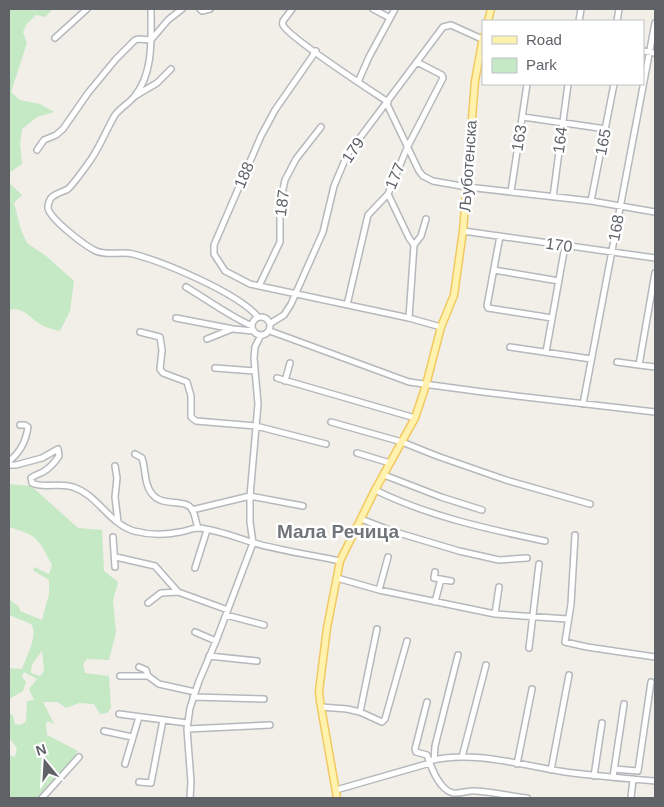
<svg xmlns="http://www.w3.org/2000/svg" width="664" height="807" viewBox="0 0 664 807" font-family="Arial,sans-serif">
	<rect width="100%" height="100%" fill="#f1efe8"/>
	<path fill="#c5e8c5" fill-rule="evenodd" d="M9,9H53L45,17L36,15L26,25L23,32L27,43L11,92L20,100L40,104L54,112L37,117L22,129L20,144L22,164L9,173Z
		M9,183L22,195L14,203L21,230L27,243L46,256L74,281L70,311L60,331C51,329 44,327 37,322C27,315 22,307 9,310Z
		M9,484L31,486L78,528L102,530L104,571L118,582L113,601L116,632L109,660L87,659L83,664L85,673L109,676L111,708L107,713L100,714L94,704L79,703L66,708L58,702H43L54,724L47,721L46,725L47,735L78,751L67,767L52,782L40,798H9V755L15,757L17,748L9,738V712L13,716L15,724L21,725L26,721L27,701L34,700L29,689L37,679L24,672L22,677L26,682L23,691L9,699V668L22,669C26,657 39,635 31,624L9,615V599L19,607L20,611L42,620L49,594V580L33,570L34,567L49,574L52,565C38,538 38,536 9,527ZM42,651L44,671L40,676L31,673C31,663 36,659 42,651ZM34,746H45L44,755L41,758L37,756Z"/>
	<g fill="none" stroke-linecap="round" stroke-linejoin="round">
		<defs>
			<path id="minor" d="M151,9C151,38 154,73 134,97C128,104 120,108 115,115C105,132 99,150 87,165C81,173 75,182 68,189C63,192 56,193 51,198C49,201 48,205 48,208C50,219 85,246 96,251C107,256 122,251 133,254C164,262 238,293 258,317
				M200,9L202,11L210,9
				M292,9L283,21C283,22 282,24 283,25C288,37 373,92 388,102
				M373,9L390,18
				M579,21L581,9
				M617,21L619,9
				M55,38L87,9
				M316,51L275,110L261,136L214,245V254L225,271L250,284L409,318L441,327
				M643,51L655,53
				M358,82L369,57L395,9
				M135,96L157,83L171,69
				M387,104L419,171L423,176L433,181L467,187L591,201L655,212
				M523,117L606,129
				M37,150L44,140L56,135L63,129L88,93L116,59L135,40L138,39L151,40L168,20L182,9
				M511,192L527,84
				M388,194L409,238L414,245
				M553,197L568,84
				M591,201L614,84
				M463,231L655,258
				M500,236L487,306L488,308L552,318
				M494,270L559,281
				M259,286L280,242V203L285,180L296,159L321,127
				M186,287C208,300 229,316 252,326
				M347,305L368,215L388,194L407,148L443,78L442,75L417,62
				M252 326a9 9 0 1 1 18 0a9 9 0 1 1-18 0Z
				M176,318L233,329L253,331
				M409,318L414,245L421,236L426,219
				M271,323L284,315L291,304L323,232L334,186L347,155L443,27L451,25L482,39
				M270,331L409,382L483,392L655,412
				M140,332L160,337L162,350L160,369L163,373L187,382L191,396V417L196,421L256,426L326,444
				M207,339L232,329
				M510,347L591,359
				M546,352L565,246
				M617,362L639,365L655,273
				M639,365L655,367
				M215,368L255,371
				M277,378L415,418
				M285,381L290,363
				M583,404L655,23
				M331,422L402,442L437,456L506,480L590,504
				M357,453L390,463
				M135,454L142,458C146,470 144,486 153,495C163,507 184,498 192,509C195,514 196,523 198,528
				M9,461C21,452 26,441 28,427L25,425H20
				M9,465H16L42,458L58,449L59,456C55,462 50,468 43,472C39,474 35,475 31,478L32,483C44,489 60,482 73,487C98,495 108,523 134,531C149,535 165,535 180,532C186,531 193,528 198,528C215,529 238,538 254,543C282,551 312,555 340,561
				M115,466L117,478L115,497L118,522
				M384,475L441,497L482,510
				M375,490C428,516 487,529 545,541
				M192,510L250,496L303,506
				M361,519L392,531L459,551L499,560L527,558
				M575,535L571,604L565,642L587,647L655,657
				M113,537L115,567
				M116,557L155,566L178,592L228,610
				M195,568L207,530
				M435,572L434,578L451,581
				M337,578L379,590L495,614L568,619
				M379,590L388,557
				M435,602L441,579
				M148,603L161,593L178,592
				M495,614L499,587
				M226,615L264,625
				M195,632L216,641
				M529,648L539,564
				M209,656L257,661
				M139,667L146,670L148,676
				M120,676H148L159,684L195,692
				M193,697L264,699
				M427,702L415,749L416,752L427,755C431,767 439,790 453,793C460,794 469,790 476,791C493,792 510,796 527,798
				M321,707L347,709L360,712L382,722L385,719L407,641
				M360,712L377,629
				M119,714L187,723
				M187,729L270,725
				M104,731L132,737
				M462,757L486,665
				M434,760L435,746L458,655
				M429,761C471,750 517,764 559,771C591,776 623,778 655,781
				M125,764L139,717
				M517,764L532,689
				M614,769L638,771L651,682
				M551,770L569,675
				M594,776L602,723
				M613,777L624,704
				M139,782L151,783L163,720
				M336,790L430,763
				M42,798L79,757
				M190,798L191,782L187,729L190,708L199,681L216,641L253,543L250,522V496L258,404L254,358L255,347L261,335
				M631,798L633,779"/>
			<path id="major" d="M488,21L491,9
				M337,798L320,701L319,691L327,628L340,561L375,490L415,418L426,385L441,327L454,295L463,231L475,81L483,37"/>
		</defs>
		<use href="#minor" stroke="#b5b8bc" stroke-width="8"/>
		<use href="#major" stroke="#f2c960" stroke-width="9"/>
		<use href="#minor" stroke="#fff" stroke-width="5"/>
		<use href="#major" stroke="#fff2af" stroke-width="6"/>
	</g>
	<g text-anchor="middle" dominant-baseline="central" stroke-width="5" stroke-linejoin="round" paint-order="stroke">
		<g font-size="16" fill="#5f6368" stroke="#fff">
			<text transform="translate(519 138) rotate(-81)">163</text>
			<text transform="translate(560 140) rotate(-83)">164</text>
			<text transform="translate(603 142) rotate(-79)">165</text>
			<text transform="translate(353 150) rotate(-56)">179</text>
			<text transform="translate(468 166) rotate(-86)">Љуботенска</text>
			<text transform="translate(244 175) rotate(-67)">188</text>
			<text transform="translate(395 176) rotate(-67)">177</text>
			<text transform="translate(282 203) rotate(-83)">187</text>
			<text transform="translate(616 228) rotate(-80)">168</text>
			<text transform="translate(559 245) rotate(8)">170</text>
		</g>
		<g font-size="19" font-weight="bold" fill="#70757a" stroke="#fff">
			<text x="338" y="531">Мала Речица</text>
		</g>
	</g>
	<rect width="664" height="807" fill="none" stroke="#5f6368" stroke-width="20"/>
	<rect x="482" y="20" width="162" height="65" fill="#ffffff" stroke="#bfc1c3"/>
	<rect x="492" y="36" width="25" height="8" fill="#fff2af" stroke="#bfc1c3"/>
	<text x="526" y="45" font-size="15" fill="#5f6368">Road</text>
	<rect x="492" y="58" width="25" height="15" fill="#c5e8c5" stroke="#bfc1c3"/>
	<text x="526" y="70" font-size="15" fill="#5f6368">Park</text>
	<g transform="translate(45 762) rotate(342)" stroke="#ffffff" stroke-width="4" paint-order="stroke">
	<path d="M0-4L9 19L0 12L-9 19Z" fill="#5f6368"/>
	<text y="-8" font-size="14" font-weight="bold" text-anchor="middle" fill="#5f6368">N</text>
	</g>
</svg>
